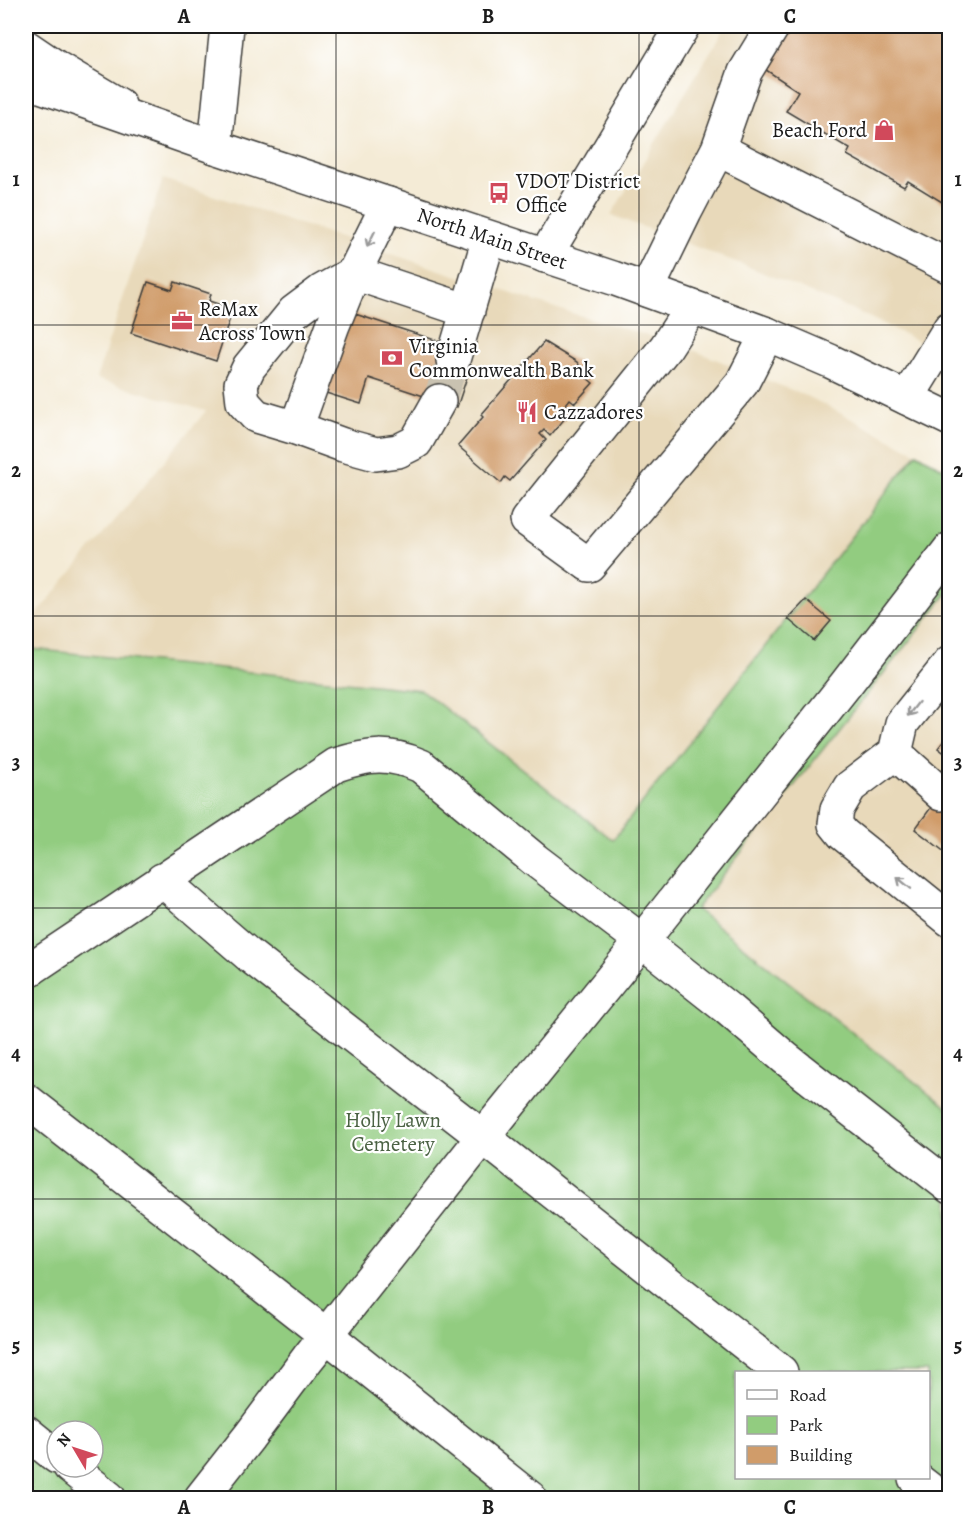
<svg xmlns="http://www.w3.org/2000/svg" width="975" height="1524" viewBox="0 0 975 1524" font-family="Alegreya,serif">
	<rect width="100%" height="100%" fill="#fff"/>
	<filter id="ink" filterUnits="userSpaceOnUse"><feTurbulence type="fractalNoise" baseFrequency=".0167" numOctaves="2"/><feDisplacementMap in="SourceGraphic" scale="12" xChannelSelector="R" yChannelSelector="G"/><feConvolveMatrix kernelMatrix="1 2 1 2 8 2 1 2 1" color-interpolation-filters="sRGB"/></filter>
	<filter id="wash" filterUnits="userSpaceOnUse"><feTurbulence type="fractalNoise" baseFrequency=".008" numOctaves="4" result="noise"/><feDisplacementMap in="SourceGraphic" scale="24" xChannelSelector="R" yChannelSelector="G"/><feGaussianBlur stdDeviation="1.35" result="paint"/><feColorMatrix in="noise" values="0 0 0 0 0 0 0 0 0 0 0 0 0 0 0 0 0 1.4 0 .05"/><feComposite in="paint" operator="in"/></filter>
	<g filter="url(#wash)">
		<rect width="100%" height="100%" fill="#f4ebd6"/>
		<path fill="#e8d9ba" d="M726,26H949V356L858,312L744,265L611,215Z
			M163,179L558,309L683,346L811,398L917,453L613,840L421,690L32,649L26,654V627L206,411L96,379Z
			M949,591V1109L695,910Z"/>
		<path fill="#92cc80" stroke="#57744e" stroke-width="1.5" fill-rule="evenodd" d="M917,453L949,472V591L696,909L949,1109V1498H26V654L32,649L421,690L613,840ZM736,1372H928V1478H736ZM57,1431H93V1467H57Z"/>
		<g id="blocks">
			<path fill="#d09c6a" d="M787,26H950V207L908,181L904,187L847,155L850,149L786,111L798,91L766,70L791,28Z
				M148,282L172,290L175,282L211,294L209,301L233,309L216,361L131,333Z
				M352,313L444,343L440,356L471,365L457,407L369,378L361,404L326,393Z
				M544,342L577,362L588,377L587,378L593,383L575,403L570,399L566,404L573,409L550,436L544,430L540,434L546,440L510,481L505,477L501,483L458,446L483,417L481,415Z
				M806,600L831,621L814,641L788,619Z
				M950,733V757L938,748Z
				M950,782V856L915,829Z"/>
		</g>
	</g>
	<g filter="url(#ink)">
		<use href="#blocks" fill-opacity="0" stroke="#3c3b38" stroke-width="1.5"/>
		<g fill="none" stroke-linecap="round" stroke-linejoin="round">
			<path stroke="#c9c2b1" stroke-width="33" stroke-dasharray="33 16" stroke-linecap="butt" d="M439,401L453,360"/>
			<defs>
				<path id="minor" d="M26,47L57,68L119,105
					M215,147L227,26
					M718,149L745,72L773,26
					M388,204L354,273L333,325L296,428L343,445L376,454L398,451L416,442L439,401
					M545,256L683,26
					M647,290L685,212L718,149L950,267
					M692,307L666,347L527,520L589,565L742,383L767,334
					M453,360L489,238
					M907,398L950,328
					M296,428L256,416L243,402L241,384L249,367L294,312L322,291L354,273L468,311
					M895,753L850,787L837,809L835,824L843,834L950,920
					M941,794L895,753L902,723L950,663
					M162,880L250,956L483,1137L781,1372
					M26,972L336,765C370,754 388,752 421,766L535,860L642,941L728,1009L785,1058L950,1187
					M26,1100L326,1335L530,1498
					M26,1432L57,1457
					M70,1467L109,1498
					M915,1478L941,1498
					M201,1498L249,1437L308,1358L483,1137L642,941L846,684L950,549"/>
				<g id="major">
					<path id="s1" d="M26,81L215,147L613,278L767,334L830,361L950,419"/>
				</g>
			</defs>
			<use href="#minor" stroke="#3c3b38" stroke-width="36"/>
			<use href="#major" stroke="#3c3b38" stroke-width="36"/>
			<use href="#minor" stroke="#fff" stroke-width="33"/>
			<use href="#major" stroke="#fff" stroke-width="33"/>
		</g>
		<defs><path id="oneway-shaft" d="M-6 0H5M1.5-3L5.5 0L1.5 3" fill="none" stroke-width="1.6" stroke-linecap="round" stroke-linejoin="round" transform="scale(1.5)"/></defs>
		<g stroke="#999">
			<use href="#oneway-shaft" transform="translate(371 239) rotate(116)"/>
			<use href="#oneway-shaft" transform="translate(913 709) rotate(128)"/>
			<use href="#oneway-shaft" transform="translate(904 883) rotate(-141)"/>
		</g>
	</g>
	<path fill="none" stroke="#1c1c1c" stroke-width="1.5" stroke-opacity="0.55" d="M336,26V1498M639,26V1498M26,325H950M26,616H950M26,908H950M26,1199H950"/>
	<defs>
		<symbol id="shop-bare" viewBox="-9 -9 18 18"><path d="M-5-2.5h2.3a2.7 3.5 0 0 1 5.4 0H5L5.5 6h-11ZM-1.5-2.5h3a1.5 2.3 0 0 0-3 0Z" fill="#d1495b" stroke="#fff" stroke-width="2.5" paint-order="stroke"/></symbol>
		<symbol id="bus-bare" viewBox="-9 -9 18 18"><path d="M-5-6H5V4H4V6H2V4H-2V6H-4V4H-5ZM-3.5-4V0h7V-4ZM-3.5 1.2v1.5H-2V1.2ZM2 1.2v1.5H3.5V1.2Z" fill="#d1495b" stroke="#fff" stroke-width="2.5" paint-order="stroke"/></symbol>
		<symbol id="office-bare" viewBox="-9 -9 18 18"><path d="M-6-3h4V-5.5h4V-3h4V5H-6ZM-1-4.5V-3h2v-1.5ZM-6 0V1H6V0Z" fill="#d1495b" stroke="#fff" stroke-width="2.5" paint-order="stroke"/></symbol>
		<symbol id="bank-bare" viewBox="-9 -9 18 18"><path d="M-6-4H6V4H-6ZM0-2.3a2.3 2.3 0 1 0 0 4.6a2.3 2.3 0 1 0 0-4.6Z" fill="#d1495b" stroke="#fff" stroke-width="2.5" paint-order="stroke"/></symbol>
		<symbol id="restaurant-bare" viewBox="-9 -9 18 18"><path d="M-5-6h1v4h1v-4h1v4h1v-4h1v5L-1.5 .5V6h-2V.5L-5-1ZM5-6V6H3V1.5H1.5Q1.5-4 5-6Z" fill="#d1495b" stroke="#fff" stroke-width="2.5" paint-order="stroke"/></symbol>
	</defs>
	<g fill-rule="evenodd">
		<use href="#shop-bare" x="869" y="115" width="30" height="30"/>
		<use href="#bus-bare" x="484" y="178" width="30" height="30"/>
		<use href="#office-bare" x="167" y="306" width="30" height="30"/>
		<use href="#bank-bare" x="377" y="343" width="30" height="30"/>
		<use href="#restaurant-bare" x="512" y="397" width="30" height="30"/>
	</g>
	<g text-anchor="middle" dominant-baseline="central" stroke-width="4.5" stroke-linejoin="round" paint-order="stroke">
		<g font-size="21" fill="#1c1c1c" stroke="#fff" text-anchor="start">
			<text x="867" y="130" text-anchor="end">Beach Ford</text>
			<text x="516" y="181">VDOT District<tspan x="516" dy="24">Office</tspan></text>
			<text x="199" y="309">ReMax<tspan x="199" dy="24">Across Town</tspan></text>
			<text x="409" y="346">Virginia<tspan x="409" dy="24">Commonwealth Bank</tspan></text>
			<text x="544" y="412">Cazzadores</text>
		</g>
		<g font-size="21" fill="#1c1c1c" stroke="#fff">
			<text stroke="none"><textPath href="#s1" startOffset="492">North Main Street</textPath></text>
		</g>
		<g font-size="21" fill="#4b6244" stroke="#fff">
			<text x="393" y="1120">Holly Lawn<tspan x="393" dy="24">Cemetery</tspan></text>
		</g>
	</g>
	<rect width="975" height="1524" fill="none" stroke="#fff" stroke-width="66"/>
	<rect x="735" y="1371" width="195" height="108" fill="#ffffff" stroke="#a4a4a4" stroke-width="1.5"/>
	<rect x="747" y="1390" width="30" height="9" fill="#ffffff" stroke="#a4a4a4" stroke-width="1.5"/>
	<text x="789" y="1401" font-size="18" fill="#1c1c1c">Road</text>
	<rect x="747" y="1416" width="30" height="18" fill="#92cc80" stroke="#a4a4a4" stroke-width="1.5"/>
	<text x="789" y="1431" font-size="18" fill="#1c1c1c">Park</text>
	<rect x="747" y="1446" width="30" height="18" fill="#d09c6a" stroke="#a4a4a4" stroke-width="1.5"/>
	<text x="789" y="1461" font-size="18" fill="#1c1c1c">Building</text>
	<g transform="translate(75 1449) rotate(309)"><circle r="28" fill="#ffffff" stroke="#a4a4a4" stroke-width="1.5"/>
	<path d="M0-4.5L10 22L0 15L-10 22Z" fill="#d1495b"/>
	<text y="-9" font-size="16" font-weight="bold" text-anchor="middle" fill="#1c1c1c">N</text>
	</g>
	<rect x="33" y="33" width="909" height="1458" fill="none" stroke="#1c1c1c" stroke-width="2"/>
	<g font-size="20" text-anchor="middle" font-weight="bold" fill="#1c1c1c">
		<text x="184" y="23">A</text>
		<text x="488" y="23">B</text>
		<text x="790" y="23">C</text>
		<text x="16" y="186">1</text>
		<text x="958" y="186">1</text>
		<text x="16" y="477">2</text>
		<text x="958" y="477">2</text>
		<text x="16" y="769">3</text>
		<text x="958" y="769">3</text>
		<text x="16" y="1060">4</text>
		<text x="958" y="1060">4</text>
		<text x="16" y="1352">5</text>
		<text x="958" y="1352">5</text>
		<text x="184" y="1514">A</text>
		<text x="488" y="1514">B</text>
		<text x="790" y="1514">C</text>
	</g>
</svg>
